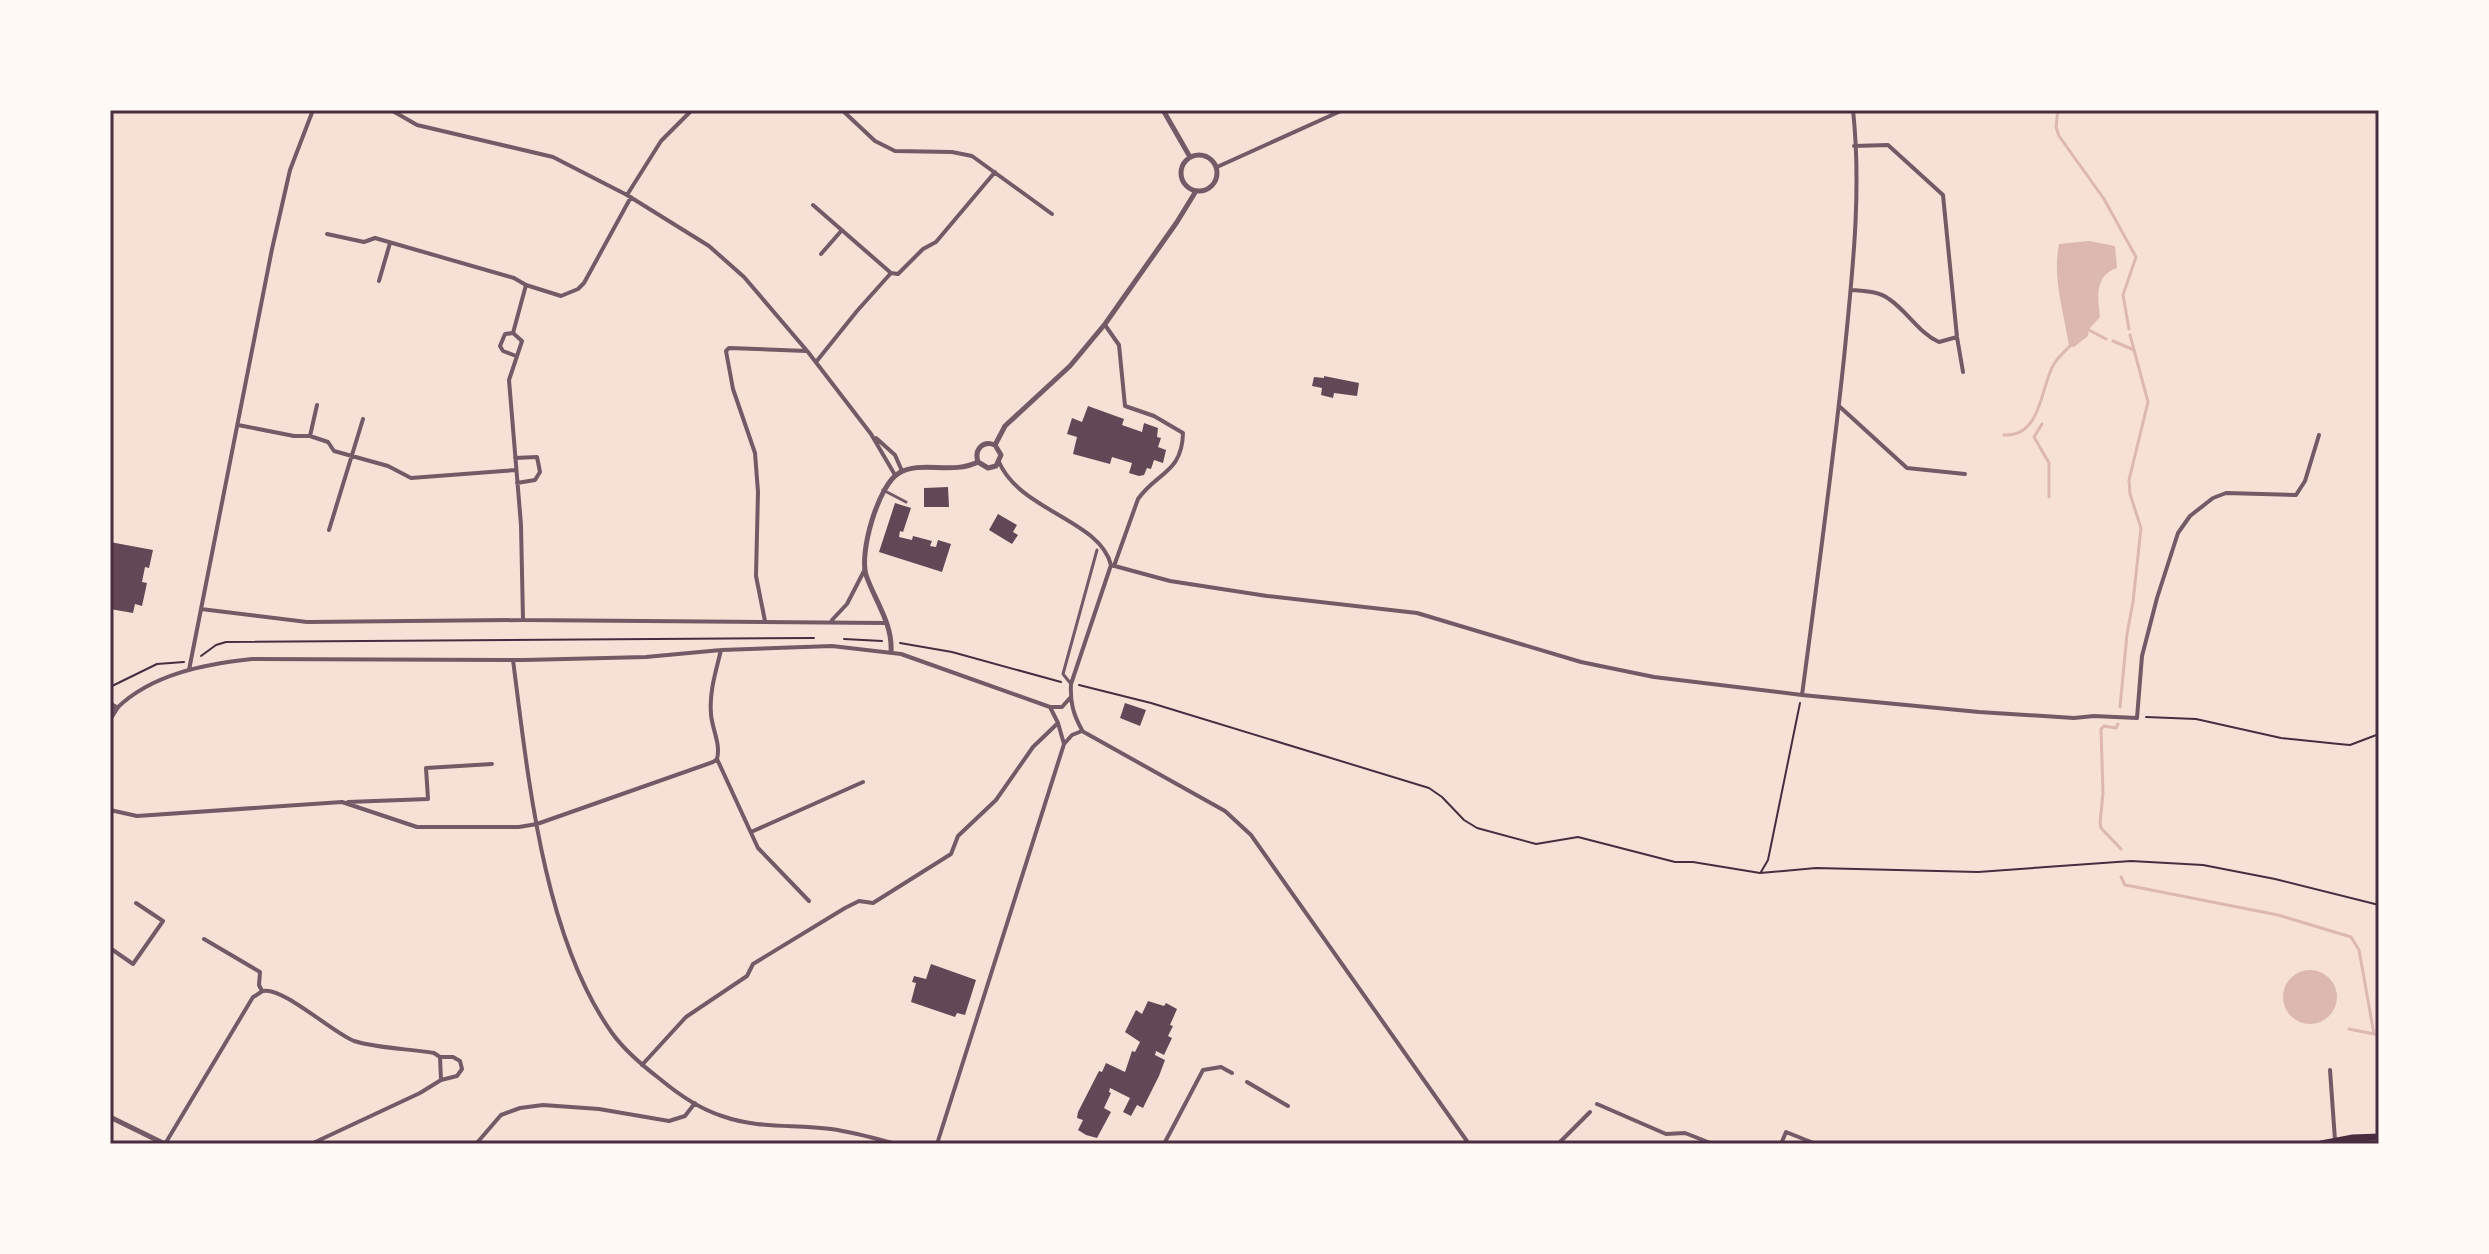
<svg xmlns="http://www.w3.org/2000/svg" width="2489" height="1254" viewBox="0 0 2489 1254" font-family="Rubik,sans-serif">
	<rect width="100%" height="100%" fill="#f7e1d7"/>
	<path fill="#dcb8b0" d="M2089,241L2115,246L2117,268C2094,276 2098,297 2100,317L2089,329L2088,336L2074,347L2069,346C2064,312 2052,279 2059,244Z
		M2283 997a27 27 0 1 1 54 0a27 27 0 1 1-54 0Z"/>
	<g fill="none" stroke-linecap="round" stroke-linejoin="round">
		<path stroke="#dcb8b0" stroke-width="3" d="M2058,110L2056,127L2059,136L2104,199L2136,257L2123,295L2129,329
			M2089,330L2106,339
			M2113,341L2134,350
			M2042,424L2034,437L2049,463V497
			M2004,435C2042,437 2040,387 2054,364C2058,357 2065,351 2071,345
			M2120,707L2127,634L2133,602L2141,528L2130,494L2129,480L2148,402L2130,335
			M2118,724L2116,728L2104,726L2101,729L2103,793L2100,823L2101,828L2121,849
			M2121,877L2125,885L2131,886L2278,915L2351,937L2359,950L2374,1034
			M2349,1029L2379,1035"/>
	</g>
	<path fill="#644757" d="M1324,376L1359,383L1357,396L1334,393L1333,398L1321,395L1322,388L1312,386L1314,377L1324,378Z
		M1088,406L1124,419L1122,425L1142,432L1144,423L1158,428L1157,437L1161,438L1158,447L1166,450L1163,463L1154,460L1151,469L1147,468L1144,475L1139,476L1129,473L1132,463L1112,457L1110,464L1073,454L1077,437L1067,434L1072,418L1082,422Z
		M948,487L949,507H924V488Z
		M895,503L911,508L903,532L900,531L899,537L912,540L913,536L932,541L930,546L936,547L938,540L951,544L942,572L879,552Z
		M998,514L1017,525L1013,532L1018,535L1012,544L989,530Z
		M110,542L153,550L149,568L145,567L142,582L147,583L142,606L135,604L133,613L110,609Z
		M1125,703L1146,710L1140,726L1120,718Z
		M931,964L976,980L965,1015L957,1013L955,1017L911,1002L916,983L912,982L914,976L926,979Z
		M1148,1001L1164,1006L1166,1003L1177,1009L1170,1025L1173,1026L1168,1036L1172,1038L1164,1055L1156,1051L1155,1055L1165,1060L1159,1076L1143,1108L1137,1105L1131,1116L1123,1112L1130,1098L1110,1088L1109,1092L1111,1093L1104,1108L1111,1112L1097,1138L1086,1135L1078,1130L1083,1120L1077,1118L1078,1112L1099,1071L1102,1072L1106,1063L1125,1072L1132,1051L1135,1052L1140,1042L1125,1032L1136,1010L1142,1014Z"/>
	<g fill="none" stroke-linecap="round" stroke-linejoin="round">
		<path stroke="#4a2c40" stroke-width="2" d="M844,639L882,641
			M900,643L952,652L1061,682
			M201,656L216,645L226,642L814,638
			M1079,685L1151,703L1429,788L1442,797L1464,820L1477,828L1536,844L1578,837L1675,862H1693L1760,873L1816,868L1978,872L2131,861L2203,865L2275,879L2379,905
			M110,687L157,664L184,662
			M2146,717L2196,719L2281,738L2339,744L2350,745L2379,734
			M1761,872L1768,860L1800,703"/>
		<path stroke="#755966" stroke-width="3" d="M883,490L906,502
			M1071,684L1063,674L1097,550"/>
		<path stroke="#755966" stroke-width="4" d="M391,110L417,125L553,157L627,195L709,246L744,277L808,352L871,434L895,475
			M842,110L875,141L895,151L952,152L972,156L1052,214
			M1854,146L1888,145L1943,195L1957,337L1963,372
			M1217,167L1343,110
			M627,195L661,141L692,110
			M813,205L891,273L898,274L923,249L936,242L995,172
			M327,234L364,242L375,238L514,278L526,285L561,296L578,289L584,283L631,197
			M821,254L842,230
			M379,281L390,243
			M1851,290C1864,291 1878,291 1889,299C1908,312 1919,333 1939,342L1957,337
			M1105,325L1119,345L1125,406L1154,416L1183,433C1182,473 1157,472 1138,499L1114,566
			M513,333L505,334L500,346L503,351L516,356
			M816,362L857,311L891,273
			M1839,406L1907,468L1965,474
			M238,425L294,436H310L328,442L334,451L388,466L411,478L516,470
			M310,436L317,405
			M876,438L895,455L902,471
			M515,458L537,457L540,472L535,480L517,483
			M999,462C1020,511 1100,520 1111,565L1071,684C1070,702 1073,714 1082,730
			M329,530L363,419
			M1111,565L1170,581L1267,596L1417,613L1581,662L1654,677L1802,695L1979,712L2074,718L2094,716L2137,718L2142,656L2157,598L2178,533L2190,516L2213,498L2226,493L2296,495L2305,481L2319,435
			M201,609L307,622L523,620L886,623
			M523,620L521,525L509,380L522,341L513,333L526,285
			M832,620L847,604L864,571
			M765,621L756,576L758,492L755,453L733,389L726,351L729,348L806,351
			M513,660C528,776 543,936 612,1033C625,1051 643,1066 660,1079C678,1094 700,1109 722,1116C758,1129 794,1124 831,1129C853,1132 874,1138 896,1144
			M189,670L272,249L290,170L313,110
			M1802,695C1817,583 1832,471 1844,358C1852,276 1862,193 1853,110
			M1050,707L1058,723L1064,744
			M117,708C152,674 205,664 252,659L524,660L646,657L721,650L832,646L901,654L1050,707H1062L1070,698
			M1082,731L1225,811L1251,835L1469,1144
			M717,759L758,848L809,901
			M717,759C721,744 712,729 711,714C709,692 716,671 721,650
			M348,802L428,799L426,768L492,764
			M110,810L137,816L342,802L417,827H519L537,824L713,762L717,759
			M751,832L863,782
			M204,939L260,972L259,985L262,991
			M110,948L133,964L163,921L136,903
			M642,1065L686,1017L747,976L753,964L845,908L859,901L873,903L951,854L958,836L996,800L1033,747L1058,723
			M2330,1070L2335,1140
			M1247,1082L1288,1106
			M1597,1104L1666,1134L1685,1133L1713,1144
			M165,1144L253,997C254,997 262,991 263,991C282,986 333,1033 354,1041C375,1048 411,1049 434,1053L440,1057
			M197,1144H201
			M311,1144L420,1093L441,1080L457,1076L462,1069L460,1061L453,1057H440L441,1080
			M476,1144L501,1115L520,1108L543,1105L599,1109L669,1121L685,1116L695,1103
			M937,1144L1064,744L1072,735L1082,731
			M1164,1144L1203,1070L1221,1067L1232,1073
			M1558,1144L1590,1112
			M1781,1144L1786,1132L1816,1144"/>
		<path stroke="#755966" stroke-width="5" d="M1163,110L1190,157
			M1181 173a18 18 0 1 1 36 0a18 18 0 1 1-36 0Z
			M995,445L1005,426L1070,366L1105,324L1177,222L1196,191
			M978,462L988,468L996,466L1001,455L995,445
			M978,462C974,449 983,440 995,445
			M891,652C893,624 875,601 866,575C859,553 878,485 899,473C921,460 952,475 978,462
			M110,704L117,708L110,719
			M110,1117L165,1144"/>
		<path stroke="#4a2c40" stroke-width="7" d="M2321,1144L2353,1138L2379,1137"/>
	</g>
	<rect width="2489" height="1254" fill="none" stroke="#fffaf5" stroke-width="224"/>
	<rect x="112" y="112" width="2265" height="1030" fill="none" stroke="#4a2c40" stroke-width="3"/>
</svg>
